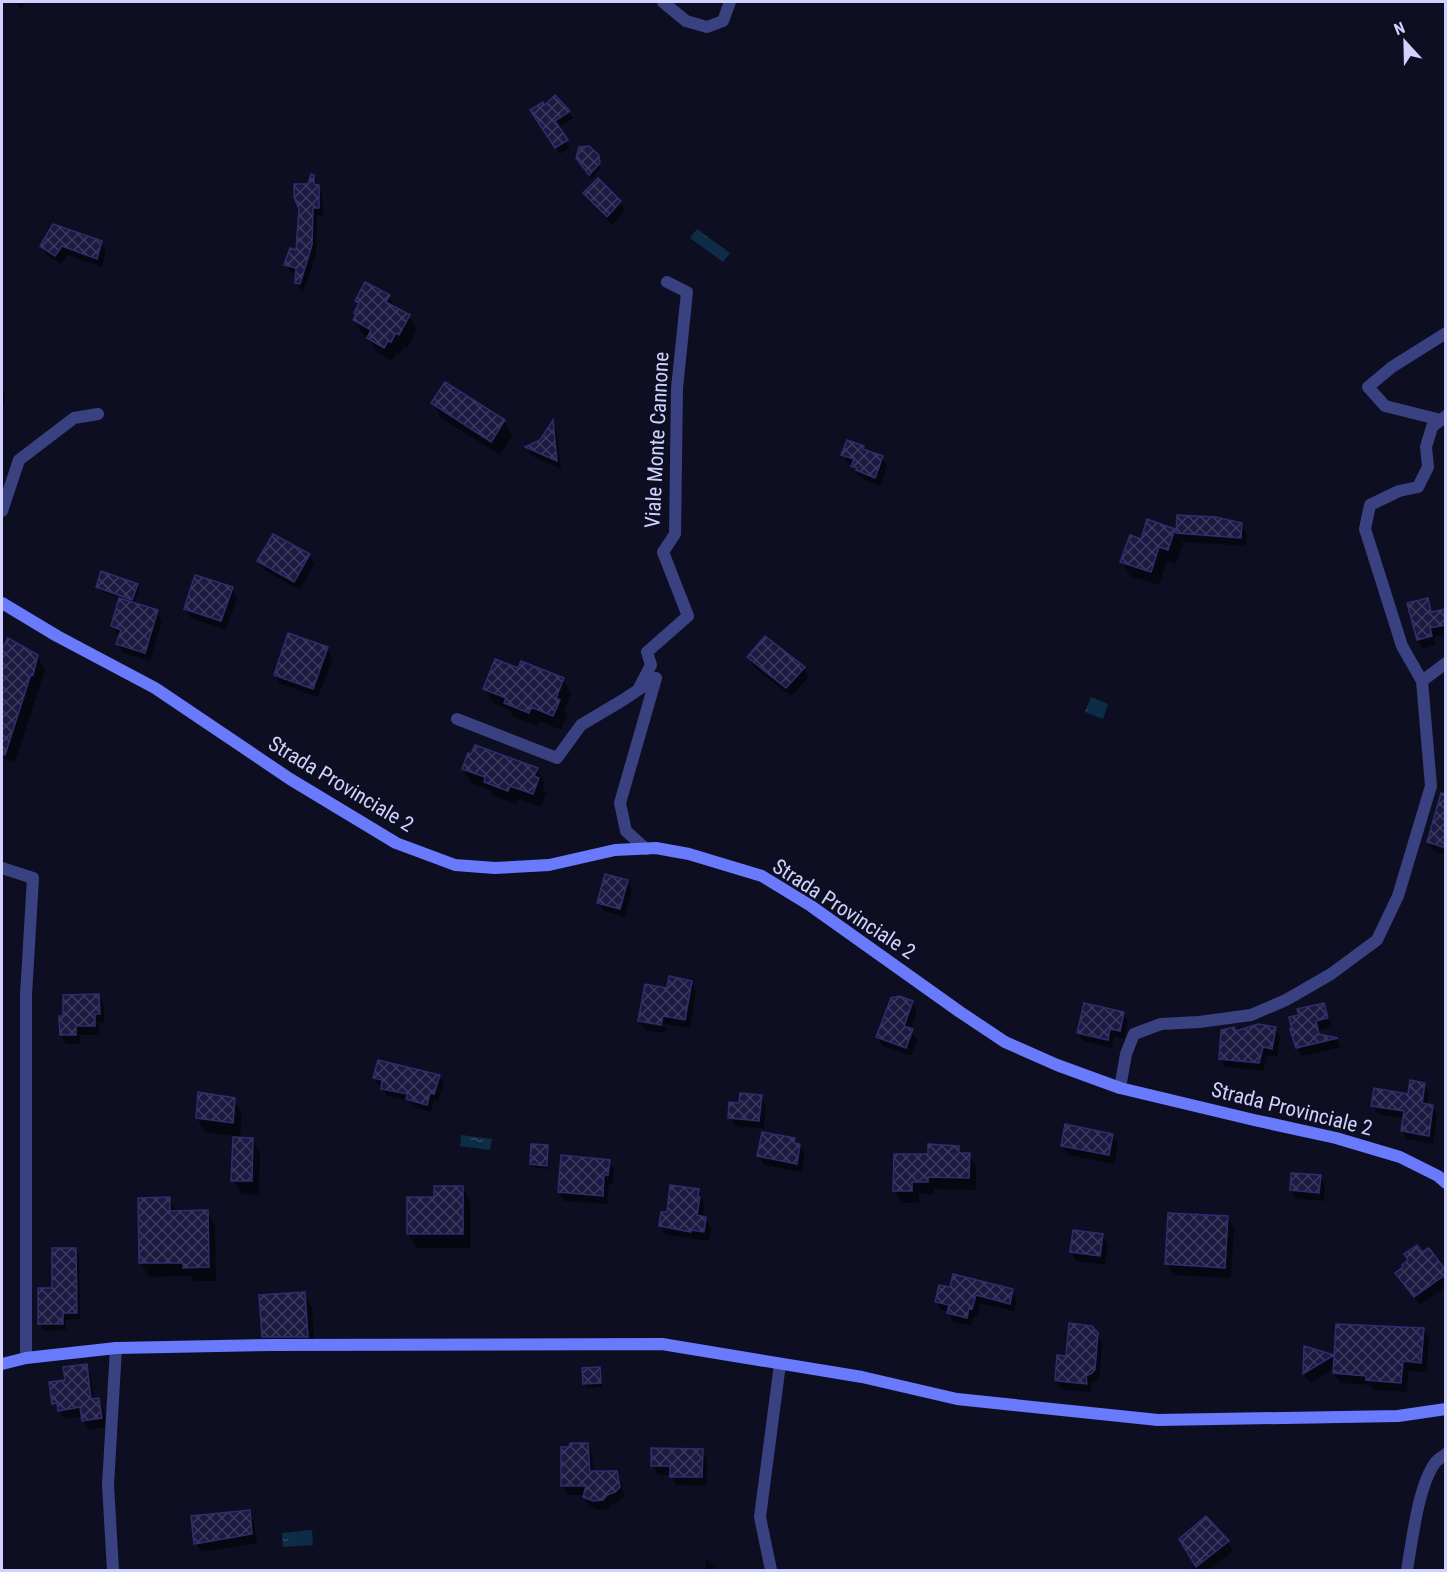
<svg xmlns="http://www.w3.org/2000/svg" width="1447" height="1572" viewBox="0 0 1447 1572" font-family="'Roboto Condensed',sans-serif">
	<defs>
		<pattern id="water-ripples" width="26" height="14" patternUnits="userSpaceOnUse" patternTransform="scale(1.5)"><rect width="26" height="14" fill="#0d2c46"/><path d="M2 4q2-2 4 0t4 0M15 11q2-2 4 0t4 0" fill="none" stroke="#2f4a62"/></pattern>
		<pattern id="building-cross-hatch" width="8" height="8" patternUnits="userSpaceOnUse" patternTransform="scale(1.5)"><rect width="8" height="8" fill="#1d1a42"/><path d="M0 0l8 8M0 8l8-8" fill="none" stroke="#3d3a5e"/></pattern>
	</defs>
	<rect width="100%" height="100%" fill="#0e0e22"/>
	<path fill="url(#water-ripples)" d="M697,229L730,253L723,262L690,238Z
		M1091,697L1108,704L1103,719L1085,712Z
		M461,1135L492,1139L490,1150L460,1146Z
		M312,1530L313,1545L283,1547L282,1533Z"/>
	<path fill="#0007" fill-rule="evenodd" d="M17,2H26L22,8L19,7Z
		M555,97L569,112L573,118L558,128L570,148L560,154L536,117Z
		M597,156L600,169L592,178L580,162Z
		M313,176L322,194L323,215H317L316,254L304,291H301L297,283V274L291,272L286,265L298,252L309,186Z
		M598,180L620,202L625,211L612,225L590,202L585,193Z
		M101,242L106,252L102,267L67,255L61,264L47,255L42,246Z
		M389,296L397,310L409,316L417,330L407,348L404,346L399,355L396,354L392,361L377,352L369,338L362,334L354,320L360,306L357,301Z
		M2,388L6,396L2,412Z
		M433,403L504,421L512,436L500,455L441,418Z
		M553,423L557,431L561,469L532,456L527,448L541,441Z
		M863,447L865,451L882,457L887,466L880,486L863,479L861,476L858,475L853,465L848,464L843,455Z
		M1179,516L1241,525L1247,534L1246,546L1181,542L1183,544L1176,564L1167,561L1159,585L1130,576L1122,561L1142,540L1174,530L1178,535Z
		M309,555L314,564L300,590L264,570L259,561Z
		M137,585L139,589L134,604L157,612L162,621L150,661L123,653L118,644L120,636L117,635L112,626L120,599L100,591L97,587Z
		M232,588L237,598L226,630L191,618L185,609Z
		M1427,600L1433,613L1446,610V635L1434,637L1436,645L1423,649L1418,640L1409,604Z
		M765,638L804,668L809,677L791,696L754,667L749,658Z
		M8,640L37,656L45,670L15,762L2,758V652Z
		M327,649L333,658L318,697L280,684L275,675Z
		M519,670L563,679L571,693L564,711L567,715L561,730L539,721L537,726L514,717L510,710L493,703L484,689Z
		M463,769H537L545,783L543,788L546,793L541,807L518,799L516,804L493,796L490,790L471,783Z
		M1446,796V855L1434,851L1428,842Z
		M627,882L632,890L625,917L604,911L599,903Z
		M691,982L696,991L690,1028L644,1021V1024L667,1027L666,1033L645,1030L640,1021L668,990Z
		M99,996L104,1005V1023H99V1035H80V1044H66L61,1035V1018Z
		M912,1002L917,1012L910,1030L917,1040L911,1056L883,1046L878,1037Z
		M1323,1005L1328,1014L1332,1027L1320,1030L1321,1036L1337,1039L1341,1047L1302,1056L1297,1047L1300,1016Z
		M1123,1014L1128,1022L1124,1039L1114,1036L1112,1048L1083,1041L1078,1033Z
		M1275,1028L1280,1037L1277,1057L1267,1055L1263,1071L1225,1067L1221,1059L1236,1032Z
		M439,1076L444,1084L438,1101L434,1100L431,1112L413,1107L409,1101L387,1096L383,1087L379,1086L374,1078Z
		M1424,1085L1429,1093L1427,1105L1432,1106L1437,1115L1433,1144L1407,1139L1402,1131L1405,1118L1378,1114L1373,1105L1409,1096ZM1423,1090H1426L1422,1110H1419Z
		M761,1097L766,1106L764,1129L735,1126L730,1117L740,1105Z
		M234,1100L242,1114L240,1139H252L260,1153L259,1195L241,1194L233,1180L234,1136L205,1132L197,1118Z
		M1112,1135L1118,1144L1114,1164L1068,1155L1062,1146Z
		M794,1139L805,1155L801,1172L764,1165L759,1156Z
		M547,1146L549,1151L548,1169L534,1168L531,1164Z
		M958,1147L963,1154L969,1155L976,1167V1190L934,1189V1194H919V1203H902L895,1191L929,1156Z
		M609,1161L614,1170L613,1184H609L607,1204L564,1201L559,1191Z
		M1320,1177L1325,1186L1324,1201L1296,1199L1291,1190Z
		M462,1187L470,1201V1248H416L408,1234L436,1199Z
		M698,1190L703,1199V1204L704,1207L703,1218H705L711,1228L709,1241L666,1235L660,1226Z
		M140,1199H169L177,1212H207L215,1226L216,1281H193L190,1276L149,1277L141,1263Z
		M1169,1214L1227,1217L1234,1228L1231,1278L1173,1275L1167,1264Z
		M1103,1236L1108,1245L1105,1265L1076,1261L1071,1251Z
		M75,1249L79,1256L80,1319L66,1320V1330L44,1331L40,1324L53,1290Z
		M1397,1273H1446V1286L1420,1305Z
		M940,1287L1012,1291L1017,1299L1014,1311L980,1303L977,1317L974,1316L971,1326L953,1322L949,1312L941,1310L937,1302Z
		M304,1294L312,1308L315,1350L271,1351L263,1336Z
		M1423,1329L1429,1339L1427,1372L1408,1371L1407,1392L1373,1390L1371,1385L1340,1383L1334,1373L1335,1368L1310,1383L1304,1374L1305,1348L1335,1356Z
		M1097,1334L1102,1343L1099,1379L1090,1384L1091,1392L1064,1390L1061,1388L1056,1380L1068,1358Z
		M86,1366L91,1375L94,1400L98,1399L104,1408L106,1427L89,1430L84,1421L83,1416L65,1419L54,1403L66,1381Z
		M599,1369L601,1373L602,1387L587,1388L585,1384Z
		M587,1445L592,1454L594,1472H616L622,1482L624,1496L620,1501L612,1504L608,1509L599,1510L589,1506L584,1497L585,1495H568L563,1485Z
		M702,1451L707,1460L706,1486L676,1485L671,1475H658L653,1466Z
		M249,1512L254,1521L257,1543L201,1552L196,1543Z
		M1206,1518L1228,1542L1233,1551L1208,1570H1189L1196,1565Z
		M705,1557L717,1570H706Z"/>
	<path fill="url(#building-cross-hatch)" stroke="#302d6e" stroke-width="1.5" d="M555,95L570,111L555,121L568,140L555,148L530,110L543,102L545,105Z
		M589,146L599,155L600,163L589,175L576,158L579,147Z
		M311,174L314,175V184L319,185V208H313L312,245L300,284L295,283L296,268L284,265L290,248L296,250L299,209L294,197V184H308Z
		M598,178L621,201L607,217L583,193Z
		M53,224L102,241L97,259L62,246L55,256L40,246Z
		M365,282L390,295L386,302L410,315L399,335L396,333L391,342L388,341L384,348L367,338L371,330L353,320L356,314L354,313L359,303L355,301Z
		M445,382L505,420L491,442L431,403Z
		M553,420L557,461L525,447L540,440Z
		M847,440L864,446L863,449L883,456L875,478L856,470L857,468L851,466L854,459L841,455Z
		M1177,515L1216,517L1242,523L1241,538L1176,533Z
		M1147,519L1175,529L1168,550L1159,547L1151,572L1120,562L1130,535L1141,539Z
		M273,534L310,554L294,582L257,561Z
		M101,571L138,584L132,600L96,587Z
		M195,575L233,587L221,621L184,609Z
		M119,598L158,610L145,653L116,644L121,630L111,626Z
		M1428,598L1431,612L1446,609V625L1430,628L1432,636L1417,640L1407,603Z
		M288,633L328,647L313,689L274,675Z
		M765,636L805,667L786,688L747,657Z
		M8,638L38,655L33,675L31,674L5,755L2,754V649Z
		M495,659L518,668L521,661L564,678L556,698L560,700L553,716L531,707L529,713L504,703L506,698L483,689Z
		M475,745L538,768L534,776L539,778L533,794L510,786L508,791L484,782L485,777L462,769L468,753L471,754Z
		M1441,793L1446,794V848L1427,842Z
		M605,874L628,880L620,909L597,903Z
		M669,976L692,981L685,1020L663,1016L661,1025L638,1021L645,984L667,988Z
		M99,994L100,1014H95V1026H76V1035H60L59,1016H63V995Z
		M899,996L913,1001L904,1026L913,1029L906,1048L876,1037L891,998Z
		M1084,1003L1124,1012L1120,1031L1110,1029L1108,1040L1077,1033Z
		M1324,1003L1328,1018L1316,1021L1319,1034L1338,1038L1296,1048L1290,1029L1292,1030L1289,1017L1299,1015L1297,1009Z
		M1258,1024L1276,1027L1272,1049L1263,1047L1259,1063L1219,1059L1221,1030L1234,1027L1236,1031Z
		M378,1060L440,1075L434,1094L430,1093L427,1105L406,1099L408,1094L381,1089L382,1080L373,1078Z
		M1410,1080L1425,1083L1422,1103L1433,1105L1429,1136L1401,1131L1404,1111L1371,1106L1374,1088L1408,1094Z
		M198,1092L235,1098L233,1123L196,1118Z
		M740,1093L762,1095L759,1121L728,1118L729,1102L739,1103Z
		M1065,1124L1113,1134L1109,1155L1061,1146Z
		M762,1132L795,1138L794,1143L800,1144L797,1164L757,1156Z
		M233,1137L253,1138L252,1181H231Z
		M531,1144L548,1145L547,1166L530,1164Z
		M928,1144L959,1146V1153H970L969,1178L928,1177V1182H912V1191H893L894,1154H928Z
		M561,1155L610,1160L608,1175H604L603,1196L558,1192Z
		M1291,1173L1321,1175L1319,1193L1290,1190Z
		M670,1185L699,1189L698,1197H700L697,1215L706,1217L704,1232L691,1230V1232L659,1226L661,1212H667Z
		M434,1186H463V1234H407V1197H434Z
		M170,1197V1211L208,1210L209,1267L183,1268V1263H139L138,1198Z
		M1168,1213L1228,1216L1225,1268L1165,1264Z
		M1073,1230L1103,1234L1100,1256L1070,1252Z
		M1417,1245L1422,1252L1429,1248L1446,1271V1274L1414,1297L1395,1273L1403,1267L1402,1265L1408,1260L1404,1254Z
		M52,1248H76L77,1313H63V1324H38V1288H52Z
		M953,1274L1013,1289L1010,1304L976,1295L972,1309L969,1308L967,1318L947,1313L949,1305L935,1302L939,1285L950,1287Z
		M305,1292L308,1337H262L259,1295Z
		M1069,1323L1092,1326L1098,1333L1095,1370L1092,1373L1086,1376L1087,1384L1058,1381V1380H1055L1057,1355L1066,1356Z
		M1336,1324L1424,1328L1421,1363L1403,1361L1401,1383L1366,1380V1376L1333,1373L1334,1355L1303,1374L1304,1346L1334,1355Z
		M87,1364L91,1399L99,1398L102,1418L82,1421L80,1407L58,1411L57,1403L52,1404L49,1382L65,1380L63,1367Z
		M600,1367L601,1383L583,1384L582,1368Z
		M570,1443H588L590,1475L592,1471H617L620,1487L615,1492L607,1495L603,1500L593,1501L583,1497L586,1486H561V1447H569Z
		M651,1448L703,1449L702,1477H670V1466H651Z
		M250,1510L252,1534L194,1544L191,1516Z
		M1206,1516L1229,1541L1196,1567L1179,1539Z"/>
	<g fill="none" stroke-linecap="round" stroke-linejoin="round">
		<path stroke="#3a4180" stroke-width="12" d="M663,2L686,21L707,27L723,21L730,2
			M1441,420L1385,406L1368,387L1392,367L1446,333
			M2,511L19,460L74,418L98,414
			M1422,681L1446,663
			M638,690L651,665L647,652L688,616L663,552L675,534L677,388L687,292L667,282
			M457,719L557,758L581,725L623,700L656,678L620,803L626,831L646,849
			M2,868L33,878L26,995V1358
			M1120,1088L1126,1054L1134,1034L1161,1024L1199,1022L1251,1015L1286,1000L1331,974L1377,940L1398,896L1431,786L1422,681L1402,646L1365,529L1370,505L1399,491L1418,487L1428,467L1426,447L1432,427L1446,416
			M113,1570L108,1485L116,1348
			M771,1570L760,1517L780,1364
			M1407,1570C1412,1542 1418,1486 1435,1463C1437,1460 1442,1457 1446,1454"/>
		<path stroke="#697afc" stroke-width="12" d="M2,603L57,636L155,688L290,779L396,843L455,865L495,868L549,865L615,850L656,848L689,854L762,876L811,906L960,1012L1005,1042L1057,1065L1120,1088L1254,1120L1336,1138L1400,1157L1438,1176L1446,1183
			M2,1364L26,1358L116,1348L272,1345L662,1344L862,1377L957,1399L1158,1420L1398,1416L1446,1409"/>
	</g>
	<g text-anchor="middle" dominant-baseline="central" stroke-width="4.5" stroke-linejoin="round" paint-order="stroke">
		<g font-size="21" fill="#d0d1fe" stroke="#0e0e22">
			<text transform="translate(657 440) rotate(-87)">Viale Monte Cannone</text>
			<text transform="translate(341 784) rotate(31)">Strada Provinciale 2</text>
			<text transform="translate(844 909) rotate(33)">Strada Provinciale 2</text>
			<text transform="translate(1292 1109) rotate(14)">Strada Provinciale 2</text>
		</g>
	</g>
	<rect width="1447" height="1572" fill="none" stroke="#d0d1fe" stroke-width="6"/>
	<g transform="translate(1405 42) rotate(338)" stroke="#0e0e22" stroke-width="4.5" paint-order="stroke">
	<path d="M0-4.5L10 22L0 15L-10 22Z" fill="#d0d1fe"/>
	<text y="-9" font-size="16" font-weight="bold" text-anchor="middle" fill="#d0d1fe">N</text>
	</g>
</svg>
